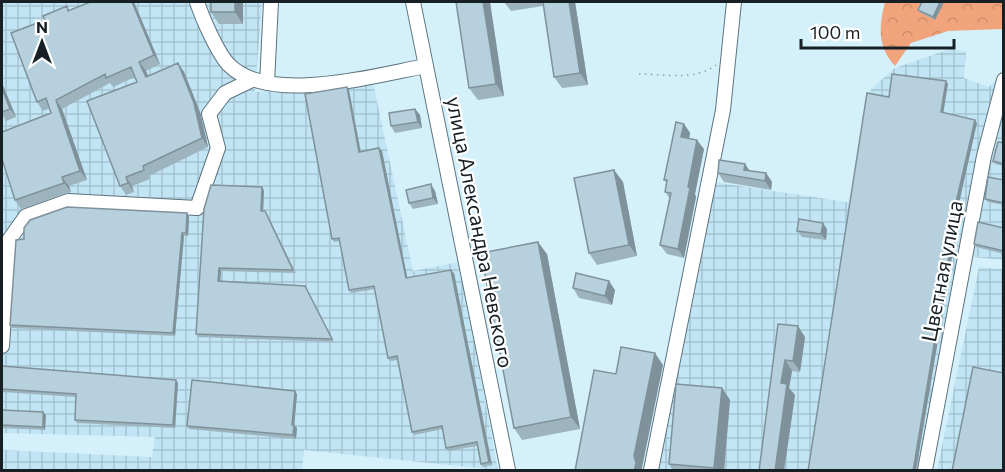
<svg xmlns="http://www.w3.org/2000/svg" width="1005" height="472" viewBox="0 0 1005 472" font-family="Commissioner,sans-serif">
	<defs>
		<pattern id="industrial-grid" width="8" height="8" patternUnits="userSpaceOnUse" patternTransform="scale(1.5)"><rect width="8" height="8" fill="#c1e5f4"/><path d="M0 4h8M4 0v8" fill="none" stroke="#a5c4d1"/></pattern>
		<pattern id="forest-crowns" width="20" height="18" patternUnits="userSpaceOnUse" patternTransform="scale(1.5)"><rect width="20" height="18" fill="#f1a47c"/><path d="M2 6a3 3 0 1 1 6 0M12 15a3 3 0 1 1 6 0" fill="none" stroke="#ce8d6b"/></pattern>
	</defs>
	<rect width="100%" height="100%" fill="#d4f0fb"/>
	<path fill="url(#industrial-grid)" d="M2,2H262L255,92L373,82L413,271L459,262L498,470L304,450L302,470H2V450L152,457L155,437L2,433Z
		M950,49L966,52L964,78L989,87L1003,72V260L973,257L932,470H655L715,182L853,203L871,89L895,68Z
		M979,267L1003,269V470H937Z"/>
	<path fill="url(#forest-crowns)" d="M885,2H1003V29L948,31L911,43L895,66C877,46 879,26 885,2Z"/>
	<g fill="none" stroke-linecap="round" stroke-linejoin="round">
		<defs>
			<path id="minor" d="M197,2C202,17 217,52 228,64C268,106 376,75 426,66
				M413,2L508,470
				M267,83L271,2
				M2,346L9,240L26,216L68,201L197,208L218,148L209,114L225,93L252,80
				M651,470L723,110L734,2
				M925,470L984,156L1004,80"/>
		</defs>
		<use href="#minor" stroke="#5b747e" stroke-width="16"/>
		<path stroke="#899ea7" stroke-width="1.5" stroke-dasharray="1.5 4.5" stroke-linecap="butt" d="M639,74C663,74 696,81 716,65"/>
		<use href="#minor" stroke="#fff" stroke-width="14"/>
	</g>
	<path fill="#9db4be" d="M90,2H134L160,64L146,71L148,76L178,63L184,72L200,112L208,147L149,176L150,179L132,186L134,192L126,195L120,186L137,82L135,77L113,87L110,83L62,109L87,180L69,186L71,192L21,209L15,200L51,113L50,108L43,111L37,102L45,20L67,6L69,10Z
		M243,2V24H219L211,12Z
		M456,2H490L504,96L478,100L469,88Z
		M504,2H575L588,85L562,88L554,77L543,6L511,11Z
		M944,2L935,20L921,13L918,10Z
		M2,83L16,117L6,121L2,114Z
		M347,87L349,90L361,151L379,148L382,151L407,278L454,273L492,465L483,467L481,464L477,446L448,451L446,448L443,429L414,435L412,432L398,360L390,361L388,358L375,289L351,293L349,290L340,241L334,242L332,239Z
		M415,109L420,115L422,128L395,133L391,126Z
		M684,124L690,133L689,138L704,149L695,194L696,197L684,258L667,254L660,245L670,199L665,192L667,183L664,180Z
		M1004,143V166L995,164L993,161Z
		M745,164L750,171L766,173L772,182L771,190L724,182L718,173Z
		M614,170L623,182L637,256L597,265L589,253Z
		M1004,180V205L988,202L985,199Z
		M264,190L263,211L267,214L296,273L221,271L220,282L307,290L334,342L198,337L196,334L204,209Z
		M435,191L438,204L413,209L409,203Z
		M187,213L189,217L188,236H184L175,336L12,328L10,325L24,239Z
		M1004,228V254L976,247L974,244Z
		M827,229L826,240L802,237L797,231Z
		M547,254L580,429L522,440L514,428Z
		M573,288L615,290L612,305L579,298Z
		M778,324L805,337L800,372L792,371L789,388L795,395L784,471Z
		M2,366L178,383L175,428L77,423L75,420L76,397L2,392Z
		M722,388L730,400L724,471H673L669,464Z
		M297,394L294,425L297,428L296,439L189,429L187,426Z
		M2,410L46,415L45,430L2,428Z"/>
	<path fill="#7f929b" d="M132,2H134L160,64L154,55Z
		M235,2H243V24L235,12Z
		M483,2H490L504,96L496,84Z
		M569,2H575L588,85L580,73Z
		M940,2H944L935,20L933,17Z
		M139,62L146,71L153,86L146,77Z
		M178,63L184,72L200,112L208,147L202,138Z
		M946,81L948,84L943,115L941,112Z
		M2,83L16,117L10,109L2,89Z
		M347,87L349,90L361,155L359,152Z
		M56,100L62,109L87,180L80,171Z
		M415,109L420,115L422,128L418,122Z
		M975,120L977,123L958,208L960,210L916,471H913L955,207Z
		M684,124L690,133L688,146L681,137Z
		M697,140L704,149L695,194L696,197L684,258L678,249L688,187Z
		M379,148L382,151L408,281L406,278Z
		M745,164L751,173L750,179L744,170Z
		M614,170L623,182L637,256L629,245Z
		M766,173L772,182L771,190L765,181Z
		M62,177L69,186L71,192L64,183Z
		M126,177L132,186L134,192L128,183Z
		M431,184L435,191L438,204L433,198Z
		M262,187L264,190L263,214L261,211Z
		M187,213L189,217L188,236L186,233Z
		M823,223L827,229L826,240L821,234Z
		M182,233L184,236L175,336L173,333Z
		M538,242L547,254L580,429L571,417Z
		M219,268L221,271L220,285L218,281Z
		M451,270L454,273L492,465L489,462Z
		M609,281L615,290L612,305L605,296Z
		M798,326L805,337L800,372L793,361Z
		M655,353L663,365L642,468L643,471H634V456Z
		M785,360L792,371L789,388L795,395L784,471H775L781,383Z
		M176,380L178,383L175,428L173,425Z
		M722,388L730,400L724,471H716L714,468Z
		M295,391L297,394L294,428L292,425Z
		M43,412L46,415L45,430L43,427Z
		M294,425L297,428L296,439L293,435Z"/>
	<path fill="#b6d1dd" stroke="#7f929b" stroke-width="1.5" d="M90,2H132L154,55L139,62L146,77L178,63L194,103L202,138L143,166L144,170L126,177L128,183L120,186L87,101L137,82L131,67L106,78L105,74L56,100L80,171L62,177L64,183L15,200L2,159V132L51,113L46,98L37,102L11,33L45,20L43,16L67,6L68,11Z
		M211,2H235V12H211Z
		M456,2H483L496,84L469,88Z
		M543,2H569L580,73L554,77Z
		M922,2H940L933,17L918,10Z
		M892,74L946,81L941,112L975,120L955,207H957L913,471H808L867,93L889,97Z
		M347,87L359,152L379,148L406,278L451,270L489,462L481,464L477,442L446,448L442,426L412,432L397,356L388,358L374,286L349,290L339,238L332,239L305,94Z
		M2,89L10,109L2,112Z
		M415,109L418,122L391,126L389,113Z
		M676,122L684,124L681,137L697,140L688,187L690,188L678,249L660,245L671,193L665,192L667,180H664Z
		M998,142L1004,143V164L993,161Z
		M719,160L745,164L744,170L766,173L765,181L718,173Z
		M614,170L629,245L589,253L574,178Z
		M988,177L1004,180V203L985,199Z
		M431,184L433,198L409,203L406,190Z
		M211,185L262,187L261,211H265L293,270L219,268L218,281L305,286L332,339L196,334L204,209Z
		M67,207L187,213L186,233H182L173,333L10,325L16,240L24,239V228L30,220Z
		M799,219L823,223L821,234L797,231Z
		M978,222L1004,228V251L974,244Z
		M538,242L571,417L514,428L481,253Z
		M576,273L609,281L605,296L573,288Z
		M778,324L798,326L793,361L785,360L781,383L787,384L775,471H759Z
		M621,347L655,353L634,456L636,463L634,471H575L594,370L616,374Z
		M2,366L176,380L173,425L75,420L76,394L2,389Z
		M973,367L1004,373V471H952Z
		M192,380L295,391L292,425H294L293,435L187,426Z
		M676,384L722,388L714,468L669,464Z
		M2,410L43,412V427L2,425Z"/>
	<g text-anchor="middle" dominant-baseline="central" stroke-width="4.5" stroke-linejoin="round" paint-order="stroke">
		<g font-size="21" fill="#162025" stroke="#fff">
			<text transform="translate(481 232) rotate(79)">улица Александра Невского</text>
			<text transform="translate(941 271) rotate(-79)">Цветная улица</text>
		</g>
	</g>
	<rect width="1005" height="472" fill="none" stroke="#162025" stroke-width="6"/>
	<g transform="translate(42 42)" stroke="#ffffff" stroke-width="4.5" paint-order="stroke">
	<path d="M0-4.5L10 22L0 15L-10 22Z" fill="#162025"/>
	<text y="-9" font-size="16" font-weight="bold" text-anchor="middle" fill="#162025">N</text>
	</g>
	<path d="M801 39v9h153v-9" fill="none" stroke="#162025" stroke-width="3"/>
	<text x="810" y="39" font-size="18" fill="#162025" stroke="#ffffff" stroke-width="4.5" paint-order="stroke">100 m</text>
</svg>
